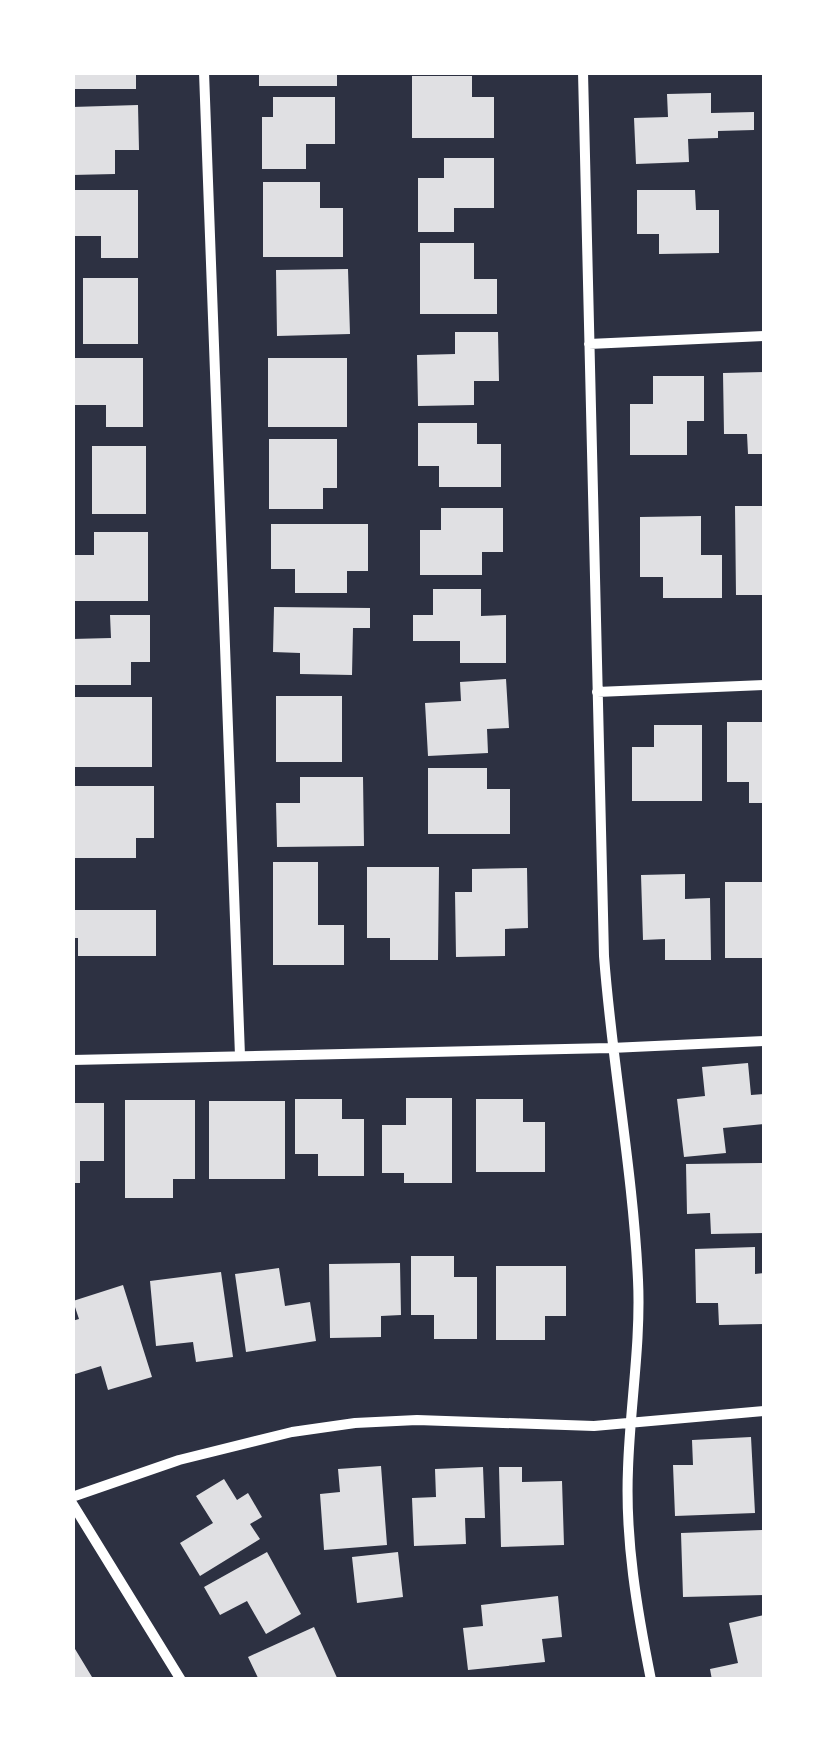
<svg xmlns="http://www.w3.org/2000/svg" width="837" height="1752" viewBox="0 0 837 1752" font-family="'DejaVu Sans',sans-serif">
	<rect width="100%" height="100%" fill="#2d3142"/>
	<path fill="#e0e0e3" d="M72,72H136V89H72Z
		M259,72H337V86H259Z
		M412,76H472V97H494V138H412Z
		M711,93V113L754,112V130L718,131V138L688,139L689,162L636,164L634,118L668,117L667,94Z
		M273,97H335V144H306V169H262V117H273Z
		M138,105L139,150H115V174L72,175V107Z
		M444,158H494V208H454V232H418V178H444Z
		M263,182H320V208H343V257H263Z
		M72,190H138V258H101V236H72Z
		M637,190H695L696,210H719V253L659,254V234H637Z
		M420,243H474V279H497V314H420Z
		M348,269L350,334L277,336L276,270Z
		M83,278H138V344H83Z
		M455,332H498L499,381H474V405L418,406L417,355L455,354Z
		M72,358H143V427H106V405H72Z
		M268,358H347V427H268Z
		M764,372V454H748L747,434H724L723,373Z
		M653,376H704V421H687V455H630V404H653Z
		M418,423H477V444H501V487H439V466H418Z
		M269,439H337V488H323V509H269Z
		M92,446H146V514H92Z
		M735,506H764V595H736Z
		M441,508H503V552H482V575H420V530H441Z
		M701,516V555H722V598H663V577H640V517Z
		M271,524H368V571H347V593H295V569H271Z
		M94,532H148V601H72V555H94Z
		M433,589H481V616L506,615V663H460V641H413V615H433Z
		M274,607L370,608V628H353L352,675L300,674V653L273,652Z
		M110,615H150V662H131V685H72V639L111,638Z
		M506,679L509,728L487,729L488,753L428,756L425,703L461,701L460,682Z
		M276,696H342V762H276Z
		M73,697H152V767H73Z
		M727,722H764V803H749V782H727Z
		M654,725H702V801H632V747H654Z
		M428,768H487V789H510V834H428Z
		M300,777H363L364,846L277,847L276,803H300Z
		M73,786H154V838H136V858H73Z
		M273,862H318V925H344V965H273Z
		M367,867H439L438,960H390V938H367Z
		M527,868L528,928L505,929V956L456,957L455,892H472V869Z
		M685,874V899L710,898L711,960H665V939L643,940L641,875Z
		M725,882H764V958H725Z
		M72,910H156V956H78V938H72Z
		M748,1063L751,1095L764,1094V1124L723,1128L726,1153L684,1157L677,1099L705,1096L702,1067Z
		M406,1098H452V1183H404V1173H382V1125H406Z
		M295,1099H342V1119H364V1176H318V1154H295Z
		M476,1099H523V1122H545V1172H476Z
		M125,1100H195V1179H173V1198H125Z
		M209,1101H285V1179H209Z
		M72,1103H104V1161H80V1183H72Z
		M762,1163L764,1233L711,1234L710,1213L687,1214L686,1164Z
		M755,1247V1274L764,1273V1324L719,1325L718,1303H696L695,1249Z
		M411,1256H454V1277H477V1339H434V1315H411Z
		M400,1263L401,1315L381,1316V1337L330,1338L329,1264Z
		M496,1266H566V1316H545V1340H496Z
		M279,1268L285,1306L310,1302L316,1341L246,1352L235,1274Z
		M221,1272L233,1357L196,1362L193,1342L156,1346L150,1281Z
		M123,1285L152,1377L108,1390L101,1366L72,1375V1321L79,1319L73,1301Z
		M751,1437L755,1513L675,1516L673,1465H693L692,1440Z
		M381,1466L387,1545L324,1550L320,1494L340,1492L338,1469Z
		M483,1467L485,1518H465L466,1544L414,1546L412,1498L436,1497L435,1469Z
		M499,1467H522V1482L562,1481L564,1545L501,1547Z
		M224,1479L237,1500L248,1493L262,1517L250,1524L260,1539L200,1576L180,1543L213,1523L196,1496Z
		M762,1530L764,1595L683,1597L681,1533Z
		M267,1552L301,1614L266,1634L247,1601L220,1615L204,1587Z
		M398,1552L403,1597L357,1603L352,1557Z
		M558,1596L562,1637L542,1639L545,1662L468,1670L463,1628L483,1626L481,1605Z
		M764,1615V1680H712L710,1669L738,1663L729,1623Z
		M314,1627L338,1680H259L248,1657Z
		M72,1644L92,1677L88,1680H72Z"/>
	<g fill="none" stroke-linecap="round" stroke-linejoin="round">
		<path stroke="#fff" stroke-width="10" d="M204,72L240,1056
			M583,72L604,956C612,1064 633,1171 638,1280C641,1343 630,1406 628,1469C625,1540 637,1610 651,1680
			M589,344L764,336
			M597,692L764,685
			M72,1060L611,1048L764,1041
			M72,1497L179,1460L292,1432L355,1423L417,1420L594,1426L764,1411
			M72,1503L181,1680"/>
	</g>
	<rect width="837" height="1752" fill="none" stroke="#ffffff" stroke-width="150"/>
</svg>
